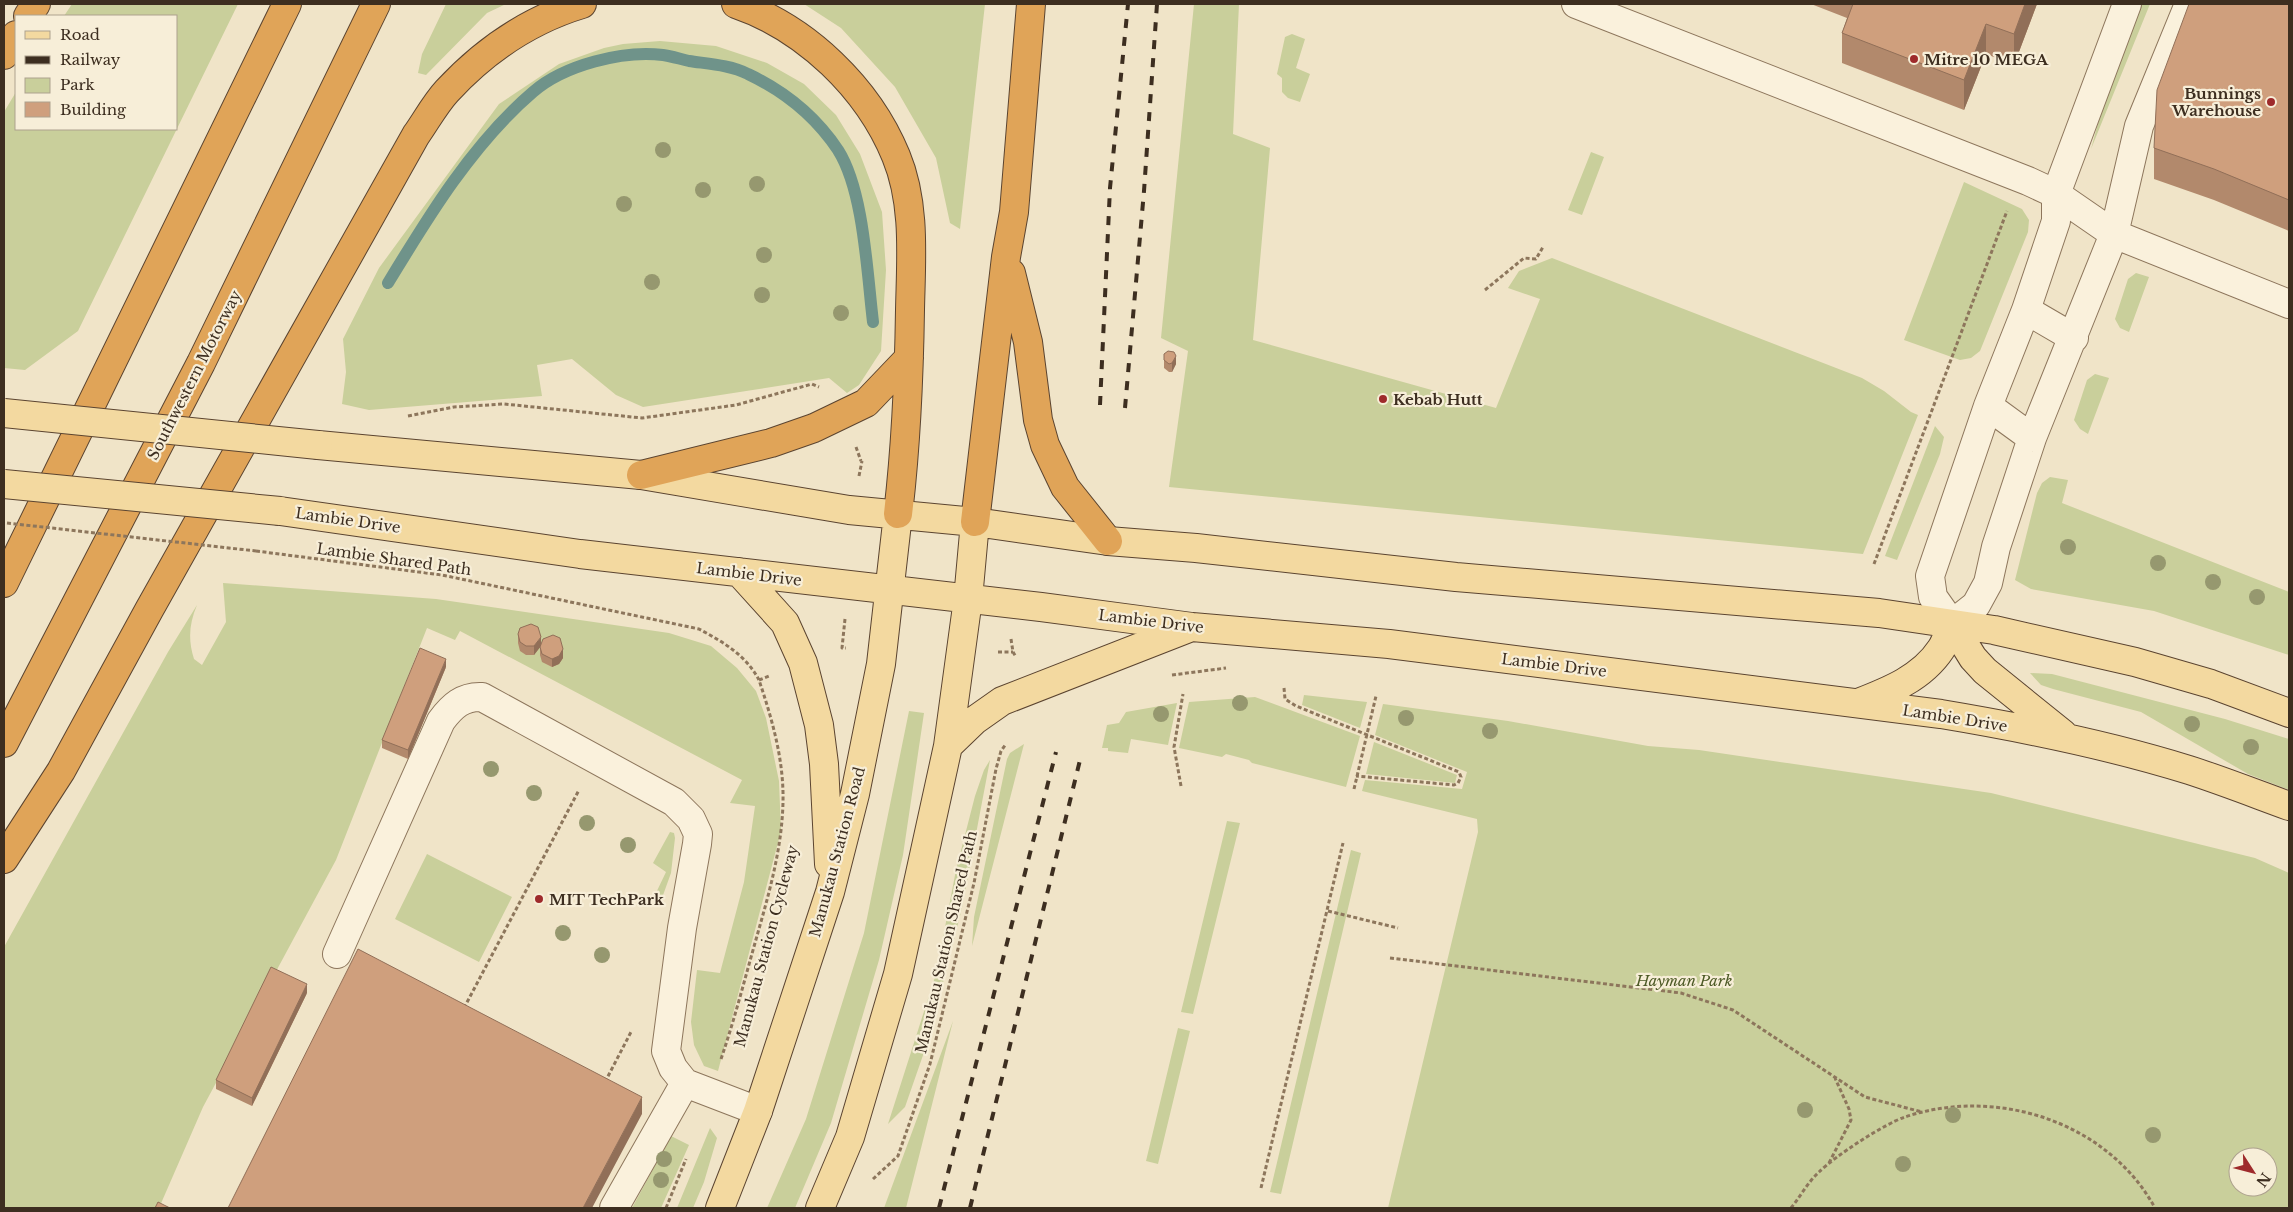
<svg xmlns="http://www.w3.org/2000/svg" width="2293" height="1212" viewBox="0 0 2293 1212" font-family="'Libre Baskerville',serif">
	<rect width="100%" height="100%" fill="#f0e4c8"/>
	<path fill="#c9cf9b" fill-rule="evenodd" d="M72,4H238L78,331L25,370L4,368V112L16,92V129H176V16H64Z
		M446,4H506L487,13L426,75L418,73L422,54Z
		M804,4H985L960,229L950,223L936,158L895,87L841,28Z
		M1194,4H1239L1233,134L1270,148L1253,340L1496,408L1540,299L1508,288L1519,271L1552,258L1862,378L1884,391L1911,412L1918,415L1863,554L1169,487L1188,351L1161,338Z
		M2140,4H2150L2091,149L2103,105Z
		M1292,34L1305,39L1296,68L1310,74L1300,102L1288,98L1282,92V78L1277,74L1285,37Z
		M660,41L716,46L767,63L804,84L836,115L860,154L882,212L886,270L881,351L859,385L847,393L829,378L643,407L616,395L572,359L537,365L542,396L369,410L342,404L346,372L343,339L379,268L499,104L559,64L604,48L623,44Z
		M1591,152L1604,157L1582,215L1568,210Z
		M1964,182L2022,209L2029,220L2028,232L1980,351L1971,358L1960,360L1904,340Z
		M2136,273L2149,277L2129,332L2120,328L2115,319L2128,279Z
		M2095,374L2109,378L2088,434L2080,429L2074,420L2087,380Z
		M1935,426L1944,437L1940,454L1897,560L1885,556Z
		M2050,477L2068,480L2062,503L2289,592V655L2154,611L2031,589L2015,580L2037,493L2042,483Z
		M223,583L436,599L669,633L711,646L737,668L756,691L766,718L779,781L781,831L718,1071L704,1066L694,1045L691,1022L697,970L720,973L744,882L755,806L730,803L742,780L460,631L455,640L427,628L336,860L203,1107L159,1208H4V947L168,652L197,605C189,624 188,640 194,659L202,665L226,622Z
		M2030,673L2052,674L2225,719L2289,739V790L2248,774L2141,712L2053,689L2041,685Z
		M1304,695L1367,702L1360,728L1302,705Z
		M1255,697L1360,736L1346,787L1252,763L1249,760L1226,754L1222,757L1179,748L1189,702Z
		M1177,703L1168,745L1131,739L1128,753L1108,751V748H1102L1107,725L1119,723L1126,712Z
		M1383,704L1508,721L1648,746L1699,750L1991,793L2255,858L2289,873V1208H1388L1478,832L1477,819L1362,791L1365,780L1462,789L1467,772L1375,735ZM2238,1157H2268V1187H2238Z
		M909,711L924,713L903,855L879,960L831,1123L795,1208H767L806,1119L864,933Z
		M1374,742L1457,775L1455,783L1366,774Z
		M1024,744L972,946L974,917L1007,759L1010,753Z
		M990,760L962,908L929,1038L905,1107L888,1124L936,974L956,870L975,796L984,770Z
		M1227,821L1240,823L1193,1014L1181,1012Z
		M670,832L674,833L675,838L671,873L662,898L655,895L666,872L653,863Z
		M1351,850L1361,853L1281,1194L1270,1192Z
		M427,854L512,897L479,962L395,919Z
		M953,1021L906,1208H884Z
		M1178,1028L1190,1031L1158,1164L1146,1161Z
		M710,1128L717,1138L704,1182L693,1208H677Z
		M671,1136L689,1145L661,1208H632Z"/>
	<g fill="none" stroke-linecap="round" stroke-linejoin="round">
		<path stroke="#6f938a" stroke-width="12" d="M388,283C428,217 473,143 533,92C564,65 623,50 663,55C671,56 680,59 689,61C709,64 730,65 748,74C784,91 816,117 838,150C864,191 867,273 873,322"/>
		<defs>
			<path id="minor" d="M1576,4L2028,181L2056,194L2114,234L2289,304
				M2127,4L2056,194V221L2026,310L1988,406L1930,576L1933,597L1952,624L1976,605L1988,583L1996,547L2032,438L2114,234L2139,126L2189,4
				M2026,310L2074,338
				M1988,406L2032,438
				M337,954L441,721C452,706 463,696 482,697L674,802L691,819L698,834L697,844L682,928L666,1051L673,1068L685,1083L758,1111
				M614,1208L685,1083"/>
			<path id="major" d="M318,445L641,475L849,510L975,522L1108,541L1196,548L1456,577L1879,613L1994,630L2135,662L2211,684L2289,713
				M280,511L580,554L1041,607L1192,627L1389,644L1941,714C2025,728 2109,745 2189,770C2223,781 2256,794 2289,806
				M739,572L785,623L803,663L819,725L824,764L829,864
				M1952,624L1973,658L1985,671L2063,734
				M1858,703C1889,691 1922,678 1941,649C1946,642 1948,632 1952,624
				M948,746L975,720L1002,701L1189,628
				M720,1208L758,1111L830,892L855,794L881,664L898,514
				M820,1208L850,1137L898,974L948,746L968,599L975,522"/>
			<path id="highway" d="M736,4C806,28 868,88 896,156C916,204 911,259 910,310C909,378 906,446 898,514
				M28,16L36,4
				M4,55L16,35
				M1011,273L1028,342L1038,420L1045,445L1065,487L1108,541
				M641,475L771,443L814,428L866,403L909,358
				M975,522L1006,257L1014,212L1031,4
				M4,583L287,4
				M4,743L201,363L376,4
				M4,859L61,771L149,610L416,135C426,121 435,104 447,91C484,51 529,20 582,4"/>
		</defs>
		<use href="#minor" stroke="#8d765c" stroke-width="30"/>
		<use href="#major" stroke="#5b4430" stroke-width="30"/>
		<use href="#highway" stroke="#5b4430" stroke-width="30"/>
		<path stroke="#8d765c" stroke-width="3" stroke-dasharray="4 2.5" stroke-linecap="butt" d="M1485,290L1524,258L1536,259L1543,247
			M408,416L454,407L504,404L642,418L736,405L812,384L819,387
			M856,447L861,461
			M859,476L862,461
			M256,551L442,575L699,629C723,642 746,655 759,680
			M1874,564L2007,211
			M845,619L842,648H846
			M1011,639L1013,652L1016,657
			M998,652H1013
			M1172,675L1226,668
			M1284,688L1285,699L1296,706L1459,772L1461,777L1458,783L1454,785L1356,776
			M1181,786L1174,747L1183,694
			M1354,789L1376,696
			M1328,911L1398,928
			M1390,958L1681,993L1733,1010L1865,1097L1922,1112
			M464,1008L579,790
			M721,1059C734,1021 744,982 755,943C768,897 782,850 783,802C784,760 772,719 759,680L769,676
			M605,1082L631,1032
			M1829,1163L1851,1120L1849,1109L1835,1078
			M873,1179L898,1156L930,1064L974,883L996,769L1001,751L1006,744
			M1261,1188L1343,843
			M666,1208L686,1159
			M1791,1208C1800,1197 1808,1182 1819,1172C1835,1156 1884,1124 1905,1117C1997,1086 2108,1122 2155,1208"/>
		<use href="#minor" stroke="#faf1dc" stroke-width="28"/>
		<use href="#major" stroke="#f3d9a0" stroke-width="28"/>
		<use href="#highway" stroke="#e0a458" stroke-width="28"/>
		<path stroke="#3d2e20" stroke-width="4" stroke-dasharray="9 9" stroke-linecap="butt" d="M1100,405L1110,188L1128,4
			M1125,408L1144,191L1157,4
			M939,1208L1056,752
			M970,1208L1081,756"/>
		<defs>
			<path id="major-bridge" d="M4,413L318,445
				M4,484L280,511"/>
		</defs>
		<use href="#major-bridge" stroke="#5b4430" stroke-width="30" stroke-linecap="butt"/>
		<path stroke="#8d765c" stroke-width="3" stroke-dasharray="4 2.5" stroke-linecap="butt" d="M7,523L256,551"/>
		<use href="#major-bridge" stroke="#f3d9a0" stroke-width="28"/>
	</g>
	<g fill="#96986f">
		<circle cx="663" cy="150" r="8"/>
		<circle cx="757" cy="184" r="8"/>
		<circle cx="703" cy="190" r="8"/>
		<circle cx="624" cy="204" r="8"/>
		<circle cx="764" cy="255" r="8"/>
		<circle cx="652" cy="282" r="8"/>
		<circle cx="762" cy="295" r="8"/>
		<circle cx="841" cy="313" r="8"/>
		<circle cx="2068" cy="547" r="8"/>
		<circle cx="2158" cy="563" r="8"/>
		<circle cx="2213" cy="582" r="8"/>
		<circle cx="2257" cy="597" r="8"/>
		<circle cx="1240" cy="703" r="8"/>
		<circle cx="1161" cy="714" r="8"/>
		<circle cx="1406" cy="718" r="8"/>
		<circle cx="2192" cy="724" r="8"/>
		<circle cx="1490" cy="731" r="8"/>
		<circle cx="2251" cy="747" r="8"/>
		<circle cx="491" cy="769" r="8"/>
		<circle cx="534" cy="793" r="8"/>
		<circle cx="587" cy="823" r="8"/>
		<circle cx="628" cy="845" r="8"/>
		<circle cx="563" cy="933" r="8"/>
		<circle cx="602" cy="955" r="8"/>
		<circle cx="1805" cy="1110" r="8"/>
		<circle cx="1953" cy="1115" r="8"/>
		<circle cx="2153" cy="1135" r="8"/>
		<circle cx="664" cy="1159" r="8"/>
		<circle cx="1903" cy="1164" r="8"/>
		<circle cx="661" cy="1180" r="8"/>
	</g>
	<path fill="#b2896c" d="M1811,4H2037L2014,65L1986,54L1964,110L1842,63V33L1847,18Z
		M2289,4V231L2214,200L2154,179V148Z
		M1164,354L1176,364L1172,372H1169L1164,368Z
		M518,634L541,644L563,658L559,664L552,667L542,662L540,655V647L534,655H526L520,651L518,643Z
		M446,667L408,759L382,748V740Z
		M307,993L252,1106L216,1089V1080Z"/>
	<path fill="#916f58" d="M2025,4H2037L2014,65V34Z
		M1986,24V54L1964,110V80Z
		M1176,356V364L1172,372V363Z
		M541,637V646L534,655V646Z
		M563,649V658L559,664L552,667V659Z
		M446,659V667L408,759V750Z
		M307,984V993L252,1106V1098Z
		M642,1097V1114L592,1208H583Z"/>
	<path fill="#cf9f7d" stroke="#916f58" d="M1853,4H2025L2014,34L1986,24L1964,80L1842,33Z
		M2189,4H2289V200L2214,169L2154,148L2157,90Z
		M1168,351L1174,352L1176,356L1172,363L1169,364L1164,360V354Z
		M531,624L538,627L541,637L534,646H526L520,642L518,634L520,628Z
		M553,635L560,638L563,649L559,656L552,659L542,654L540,647L543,639Z
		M420,648L446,659L408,750L382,740Z
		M358,949L642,1097L583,1208H228Z
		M271,967L307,984L252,1098L216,1080Z
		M158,1202L170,1208H155Z"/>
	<g fill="#9e2a2b" stroke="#f7eed8" stroke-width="2">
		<circle cx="1914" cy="59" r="5"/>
		<circle cx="2271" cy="102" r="5"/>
		<circle cx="1383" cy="399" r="5"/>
		<circle cx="539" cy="899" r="5"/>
	</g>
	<g text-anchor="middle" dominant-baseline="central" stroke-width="4.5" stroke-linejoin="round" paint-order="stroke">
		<g font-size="15" font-weight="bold" fill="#3d2e20" stroke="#f7eed8" text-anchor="start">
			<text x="1924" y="59">Mitre 10 MEGA</text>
			<text x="2261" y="93" text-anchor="end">Bunnings<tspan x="2261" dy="17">Warehouse</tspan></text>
			<text x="1393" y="399">Kebab Hutt</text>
			<text x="549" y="899">MIT TechPark</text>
		</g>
		<g font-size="15" fill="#3d2e20" stroke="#f7eed8">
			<text transform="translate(194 375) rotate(-63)">Southwestern Motorway</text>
			<text transform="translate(348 520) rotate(8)">Lambie Drive</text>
			<text transform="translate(394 559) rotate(8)">Lambie Shared Path</text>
			<text transform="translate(749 574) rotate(7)">Lambie Drive</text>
			<text transform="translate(1151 621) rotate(7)">Lambie Drive</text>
			<text transform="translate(1554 665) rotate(7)">Lambie Drive</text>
			<text transform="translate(1955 718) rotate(9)">Lambie Drive</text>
			<text transform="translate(837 852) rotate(-75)">Manukau Station Road</text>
			<text transform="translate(946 942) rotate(-77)">Manukau Station Shared Path</text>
			<text transform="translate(766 946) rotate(-75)">Manukau Station Cycleway</text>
		</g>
		<g font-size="15" font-style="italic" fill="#4d5a26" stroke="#f7eed8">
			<text x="1684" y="980">Hayman Park</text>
		</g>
	</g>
	<rect width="2293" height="1212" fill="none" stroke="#3d2e20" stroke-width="10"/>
	<rect x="15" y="15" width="162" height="115" fill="#f7eed8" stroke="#ada18e"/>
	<rect x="25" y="31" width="25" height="8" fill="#f3d9a0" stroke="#ada18e"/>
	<text x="60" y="40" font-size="15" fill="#3d2e20">Road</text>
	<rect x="25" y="56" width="25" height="8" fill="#3d2e20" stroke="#ada18e"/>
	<text x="60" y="65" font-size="15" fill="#3d2e20">Railway</text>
	<rect x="25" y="78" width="25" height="15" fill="#c9cf9b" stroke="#ada18e"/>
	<text x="60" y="90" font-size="15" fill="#3d2e20">Park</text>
	<rect x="25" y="102" width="25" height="15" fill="#cf9f7d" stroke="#ada18e"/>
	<text x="60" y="115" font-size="15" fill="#3d2e20">Building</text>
	<g transform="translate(2253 1172) rotate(126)"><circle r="24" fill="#f7eed8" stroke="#ada18e"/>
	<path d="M0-4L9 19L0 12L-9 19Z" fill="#9e2a2b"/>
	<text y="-8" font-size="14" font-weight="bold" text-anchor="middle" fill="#3d2e20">N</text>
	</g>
</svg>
